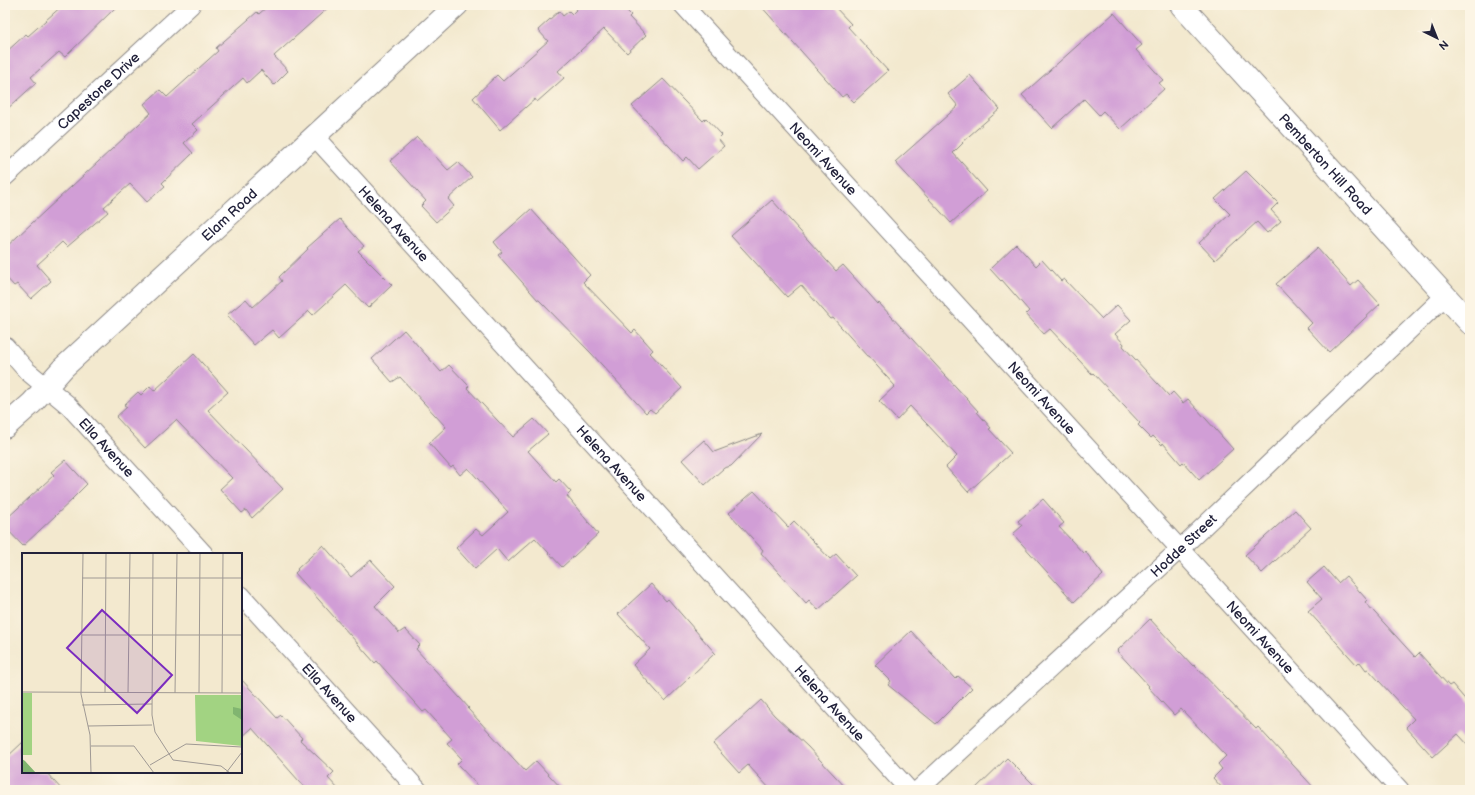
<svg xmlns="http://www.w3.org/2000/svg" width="1475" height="795" viewBox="0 0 1475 795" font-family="'Balsamiq Sans',sans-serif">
	<rect width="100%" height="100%" fill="#fcf5e5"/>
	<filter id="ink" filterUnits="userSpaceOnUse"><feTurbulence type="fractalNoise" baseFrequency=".025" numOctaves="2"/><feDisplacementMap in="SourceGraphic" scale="8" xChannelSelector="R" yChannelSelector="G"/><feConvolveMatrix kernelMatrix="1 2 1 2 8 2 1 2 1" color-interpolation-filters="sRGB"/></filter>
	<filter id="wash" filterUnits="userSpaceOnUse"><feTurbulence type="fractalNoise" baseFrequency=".012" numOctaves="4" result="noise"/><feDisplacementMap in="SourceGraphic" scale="16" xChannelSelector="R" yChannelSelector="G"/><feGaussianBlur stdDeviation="0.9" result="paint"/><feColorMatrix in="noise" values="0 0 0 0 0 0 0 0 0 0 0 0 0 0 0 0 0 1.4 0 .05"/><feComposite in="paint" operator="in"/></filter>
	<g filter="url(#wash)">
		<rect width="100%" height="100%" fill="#f3e9cf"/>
		<g id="blocks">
			<path fill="#d19ed6" d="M63,5H118L65,57L59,52L31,77L36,83L5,111V53L26,34L28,36Z
				M269,5H331L274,56L288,71L274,85L261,70L247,83L243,78L192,124L198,130L184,143L193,153L162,183L165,186L147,202L130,184L104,207L108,212L67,247L62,242L37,265L51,281L31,299L17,284L14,286L5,276V248L151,113L144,104L160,90L167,97L218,51L216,48L257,12L259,14Z
				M581,5H621L631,15L629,17L646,35L627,53L604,29L558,71L564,78L537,102L535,99L500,130L473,98L497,75L503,81L548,41L538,30L559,11L563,16L569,11L572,14Z
				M760,5H833L851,24L848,27L888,71L854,102L846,94L842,97Z
				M1114,13L1142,45L1136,50L1163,80L1159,83L1164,89L1120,129L1103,111L1099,115L1084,99L1052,128L1022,95Z
				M970,75L1000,109L962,142L963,143L953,153L987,191L951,223L895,162L958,106L948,94Z
				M663,79L703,121L706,118L722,135L718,139L724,146L698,169L687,157L683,161L632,106Z
				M417,137L448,170L458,162L472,177L448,199L454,206L436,222L421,206L426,201L390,161Z
				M1246,171L1278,203L1271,210L1281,221L1267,233L1257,222L1215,260L1199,243L1230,214L1215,199Z
				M772,200L836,271L843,265L878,304L879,303L978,411L977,412L991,428L989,429L1011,453L968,492L946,467L957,456L910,406L897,420L879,401L895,386L868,356H867L833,318L831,319L801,285L787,297L731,236Z
				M531,209L590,275L583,282L632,333L635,330L653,350L650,353L682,388L655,413L650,409L646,413L591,353L539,300H538L498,255L502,252L494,242Z
				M340,219L364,246L358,251L392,285L368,308L346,285L313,315L309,311L279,338L272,330L254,345L227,315L246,299L253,307L282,281L279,277L308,249L307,248Z
				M1016,244L1036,266L1042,260L1061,281L1064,279L1102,319L1117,305L1131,320L1115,334L1124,344L1123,346L1169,396L1173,392L1183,403L1188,399L1233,449L1199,480L1183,462L1181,464L1163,443L1162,445L1153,436L1151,438L1138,425L1140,423L1093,373L1092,374L1050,329L1044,334L1026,314L1029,311L1002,280L1001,281L990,269Z
				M1317,248L1351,286L1358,280L1380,304L1329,352L1307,328L1312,323L1276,284Z
				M404,330L441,372L449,365L469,386L467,388L513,437L534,419L548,434L528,451L556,482L559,479L571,492L567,496L598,534L562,567L535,538L508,562L497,549L475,569L456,548L476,529L483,535L508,512L468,468L460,475L453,466L451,468L429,443L446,427L400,377L392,382L372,359Z
				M194,354L228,392L208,410L283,489L252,518L246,510L242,513L220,489L232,478L176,420L145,448L116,417L127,407L124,405L138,392L141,395L150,386L154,391Z
				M762,434L731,466L724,468L705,485L682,460L704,440L714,452Z
				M65,460L87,484L72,499H73L23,546L5,527V520L54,475L51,472Z
				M754,491L788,527L794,521L830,559L836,554L856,576L818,610L809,600L806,603L761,553L763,550L729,513Z
				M1043,499L1064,523L1059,527L1083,553L1085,551L1103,575L1074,602L1013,534L1022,526L1018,521Z
				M1295,510L1311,528L1262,573L1245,555Z
				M323,545L351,577L371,560L395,586L375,606L399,633L405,629L420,645L416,649L469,708L468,709L525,771L536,761L563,790H482L457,764L462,759L447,743L452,739L426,710L423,712L377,661L375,663L295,573L298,570L297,569Z
				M1324,567L1338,583L1346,576L1367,600L1365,602L1415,657L1419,653L1449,686L1452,684L1470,705V747L1458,734L1433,757L1406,727L1414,719L1368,669L1366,670L1360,662L1357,665L1308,611L1322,599L1307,582Z
				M651,584L666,601L668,599L715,653L665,701L633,665L650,649L618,614Z
				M1150,619L1193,666L1194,665L1256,729L1258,727L1316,790H1224L1213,778L1222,769L1218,764L1226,756L1181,709L1174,715L1148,687L1149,686L1117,651Z
				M911,631L955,679L958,676L972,688L936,724L888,685L891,681L875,665Z
				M241,679L277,718L281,715L302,738L300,740L334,772L328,778L339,790H307L252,728L241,738Z
				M761,700L774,715L808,747L848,790H771L748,765L739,773L713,744Z
				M23,742V772H46L62,790H5V759Z
				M1007,758L1039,790H974Z"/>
		</g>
	</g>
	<g filter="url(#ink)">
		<use href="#blocks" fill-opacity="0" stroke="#8a8685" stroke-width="1"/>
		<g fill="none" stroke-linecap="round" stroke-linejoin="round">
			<defs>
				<g id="minor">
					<path id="s1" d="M683,5L1400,790"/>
					<path id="s2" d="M315,137L909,790"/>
					<path id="s3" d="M5,177L191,5"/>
					<path id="s4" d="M5,346L27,371L68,405L204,554"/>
					<path id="s5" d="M241,595L418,790"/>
					<path id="s6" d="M918,790L1180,549L1445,296"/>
				</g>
				<g id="tertiary">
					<path id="s7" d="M1181,5L1470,323"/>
					<path id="s8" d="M5,427L32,403L64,367L457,5"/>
				</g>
			</defs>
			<use href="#minor" stroke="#8a8685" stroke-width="20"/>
			<use href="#tertiary" stroke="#8a8685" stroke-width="24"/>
			<use href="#minor" stroke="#fff" stroke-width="18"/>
			<use href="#tertiary" stroke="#fff" stroke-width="22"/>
		</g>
	</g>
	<g text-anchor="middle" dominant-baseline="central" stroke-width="3" stroke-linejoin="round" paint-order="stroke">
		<g font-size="14" fill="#22223b" stroke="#fcf5e5">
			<text stroke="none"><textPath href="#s3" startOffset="127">Capestone Drive</textPath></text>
			<text stroke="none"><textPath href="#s1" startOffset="208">Neomi Avenue</textPath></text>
			<text stroke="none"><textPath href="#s7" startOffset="215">Pemberton Hill Road</textPath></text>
			<text stroke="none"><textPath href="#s8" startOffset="309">Elam Road</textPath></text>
			<text stroke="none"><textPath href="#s2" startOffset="117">Helena Avenue</textPath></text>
			<text stroke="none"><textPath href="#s1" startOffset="532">Neomi Avenue</textPath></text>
			<text stroke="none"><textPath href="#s4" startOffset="144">Ella Avenue</textPath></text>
			<text stroke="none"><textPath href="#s2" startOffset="441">Helena Avenue</textPath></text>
			<text stroke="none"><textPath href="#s6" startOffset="361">Hodde Street</textPath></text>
			<text stroke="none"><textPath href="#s1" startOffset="856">Neomi Avenue</textPath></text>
			<text stroke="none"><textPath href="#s5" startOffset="132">Ella Avenue</textPath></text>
			<text stroke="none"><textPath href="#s2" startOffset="765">Helena Avenue</textPath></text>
		</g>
	</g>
	<g transform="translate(22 553)">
		<rect width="220" height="220" fill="#f3e9cf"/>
		<path d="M0,140H10V202H0ZM173,142H220V193L174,188Z" fill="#a2d382"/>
		<path d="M211,154L220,156V167L211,161ZM0,206L3,208L14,220H0Z" fill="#81b570"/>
		<path fill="none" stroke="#9f9994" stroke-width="1" d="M61,0L59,141L68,182L69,220M131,0L130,162L133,179L151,207L199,213L208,220M60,25H220M60,82H220M0,139L220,140M83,140L84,0M106,140L108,0M153,140L155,0M177,140L178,0M200,140L201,0M220,140V107M60,152L130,151M66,173L130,172M69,193H112L132,220M128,212L164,191L220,194M204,220L220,199"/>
		<path fill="#7b2cbf" fill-opacity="0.15" stroke="#7b2cbf" stroke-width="2" d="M80,57L150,122L115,160L45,95Z"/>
		<rect width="220" height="220" fill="none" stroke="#22223b" stroke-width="2"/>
	</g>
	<rect width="1475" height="795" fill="none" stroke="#fcf5e5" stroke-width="20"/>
	<g transform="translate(1437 38) rotate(137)" stroke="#fcf5e5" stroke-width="3" paint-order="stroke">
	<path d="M0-3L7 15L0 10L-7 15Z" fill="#22223b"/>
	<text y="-6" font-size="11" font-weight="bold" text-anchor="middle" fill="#22223b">N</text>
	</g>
</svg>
